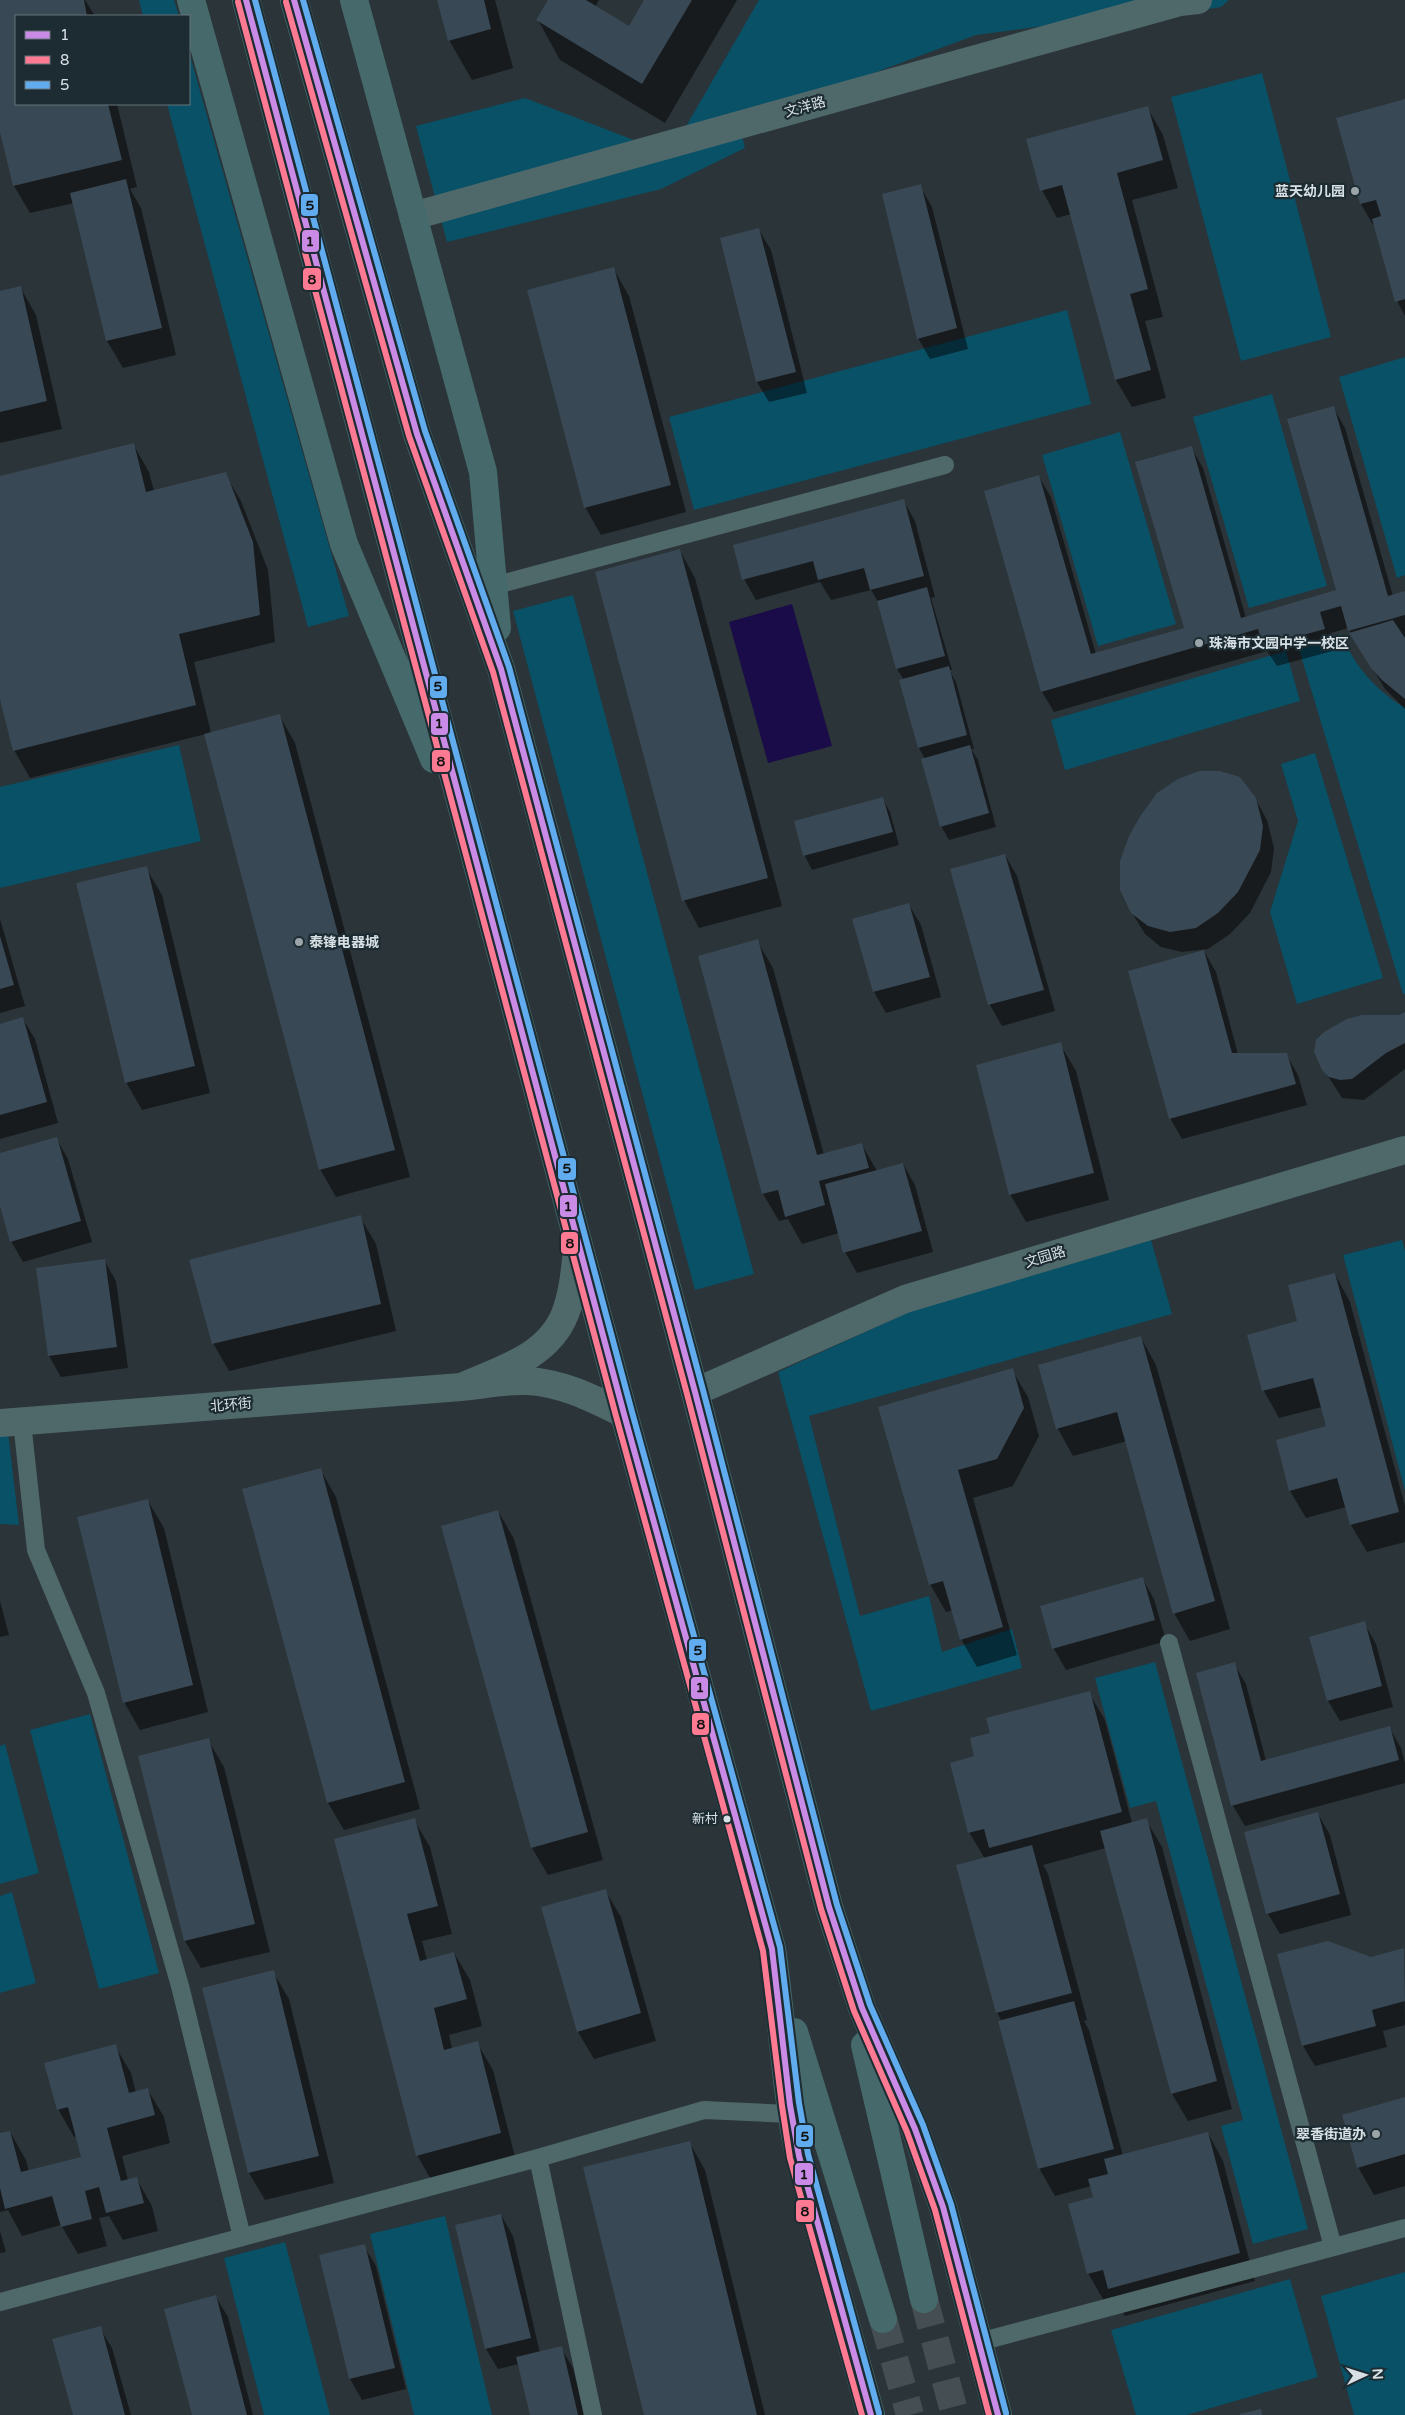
<svg xmlns="http://www.w3.org/2000/svg" width="1405" height="2415" viewBox="0 0 1405 2415" font-family="'Varela Round','Noto Sans SC',sans-serif">
	<rect width="100%" height="100%" fill="#2b3438"/>
	<path fill="#085167" d="M139,0H174L179,16H143Z
		M759,0H1229L1221,7L1070,32L1051,25L976,35L739,123L745,148L661,189L447,242L416,126L525,98L670,154Z
		M189,52L349,616L308,627L167,104H189Z
		M1262,73L1331,337L1241,361L1171,97Z
		M1067,310L1091,404L694,510L669,417Z
		M1405,357V575L1397,578L1339,377Z
		M1272,394L1327,586L1249,608L1193,417Z
		M1120,432L1176,624L1098,646L1042,455Z
		M573,595L754,1274L695,1290L513,611Z
		M1341,634C1355,666 1375,690 1405,708V994H1403L1298,646Z
		M1286,651L1300,701L1065,770L1051,720Z
		M179,745L201,841L0,888V787Z
		M1315,753L1383,978L1297,1004L1270,912L1298,821L1281,764Z
		M1151,1240L1172,1314L809,1416L860,1616L929,1596L942,1652L1012,1629L1022,1668L871,1711L778,1372L913,1310Z
		M1402,1240L1405,1251V1491L1343,1255Z
		M8,1432L19,1525L0,1524V1433Z
		M1155,1662L1308,2229L1253,2244L1221,2126L1243,2120L1156,1801L1130,1808L1095,1678Z
		M90,1714L159,1973L99,1989L30,1730Z
		M5,1744L39,1873L0,1884V1746Z
		M12,1892L36,1983L0,1993V1896Z
		M445,2216L492,2415H414L370,2234Z
		M285,2242L330,2415H264L224,2258Z
		M1405,2272V2415H1354L1321,2296Z
		M1290,2279L1318,2377L1187,2415H1136L1111,2330Z"/>
	<path fill="#1a0b49" d="M792,604L832,746L768,763L729,622Z"/>
	<path fill="#0007" d="M0,0H85L95,16H16V104H117L137,187L130,189L141,208L176,355L123,368L107,341L74,203L30,213L14,186L0,127Z
		M438,0H495L513,68L472,80L449,40Z
		M550,0H599L595,7L629,28L646,0H737L665,123L560,60L538,20Z
		M1405,100V316L1397,301L1375,224L1373,225L1361,204Z
		M1147,107L1163,135L1178,188L1132,200L1163,317L1145,321L1166,398L1132,407L1116,380L1071,214L1057,218L1042,190Z
		M920,186L932,207L968,349L930,359L918,338Z
		M759,230L771,250L807,393L769,402L757,382Z
		M613,268L629,296L686,512L601,535L585,507Z
		M20,287L36,315L62,429L0,443V292Z
		M1333,407L1345,428L1393,596L1405,592V709L1385,689L1348,628L1331,633L1336,650L1277,666L1267,651L1054,712L1042,692L985,492L1039,477L1051,497L1096,654L1185,628L1191,447L1203,468L1246,618L1337,591Z
		M133,444L149,472L154,491L225,474L241,501L268,570L275,642L194,662L211,733L279,715L295,743L410,1177L336,1197L320,1169L206,734L30,778L14,750L0,694V477Z
		M903,500L915,521L935,597L931,598L952,670H949L956,682L974,749H971L978,760L996,827L949,840L941,826L925,759L919,748L901,681L904,680L897,669L880,605L871,590L831,600L820,582L756,600L744,579Z
		M680,551L695,578L782,906L699,928L684,900Z
		M882,798L890,812L899,845L812,870L805,856L795,822Z
		M1255,798L1267,820L1274,848L1271,872L1250,913L1230,934L1208,949L1182,952L1161,947L1145,934L1132,913Z
		M1005,855L1017,876L1055,1011L1002,1026L990,1005L952,870Z
		M146,868L162,895L210,1093L142,1110L126,1082Z
		M909,905L921,925L941,997L886,1013L874,992L854,920Z
		M0,919L25,1006L0,1013Z
		M757,941L773,968L824,1155L862,1145L877,1171L903,1164L915,1185L933,1252L857,1273L845,1252L839,1233L802,1244L788,1219L779,1221L763,1194L699,957Z
		M1204,951L1216,972L1238,1054H1286L1298,1075L1307,1105L1182,1139L1170,1118Z
		M1405,1013V1069L1364,1100L1342,1098L1319,1062Z
		M23,1019L35,1039L58,1123L0,1139V1025Z
		M1060,1044L1076,1071L1109,1200L1026,1222L1010,1194Z
		M56,1138L68,1159L92,1242L23,1262L11,1241L0,1201V1154Z
		M360,1217L376,1244L396,1331L229,1371L213,1343Z
		M104,1260L116,1281L128,1368L61,1377L49,1356Z
		M1335,1274L1350,1302L1405,1506V1542L1367,1552L1351,1525L1346,1507L1306,1518L1290,1491L1327,1427L1322,1407L1279,1418L1264,1391L1249,1335L1299,1322Z
		M1141,1338L1156,1365L1230,1629L1190,1641L1174,1613L1127,1441L1073,1456L1058,1429L1040,1366Z
		M1012,1370L1028,1397L1039,1436L1013,1486L973,1498L1017,1655L977,1667L961,1639L953,1610L946,1612L930,1584L880,1407Z
		M320,1469L336,1497L420,1809L344,1830L328,1803L244,1490Z
		M148,1501L164,1528L208,1712L140,1730L124,1702Z
		M498,1511L514,1539L603,1860L548,1875L532,1848L442,1527Z
		M1142,1578L1154,1599L1166,1641L1066,1670L1054,1649L1042,1607Z
		M0,1601L9,1635L0,1637Z
		M1364,1623L1376,1644L1393,1707L1340,1721L1328,1701Z
		M1234,1664L1246,1684L1266,1761L1389,1727L1401,1748L1405,1763V1783L1245,1826L1233,1806L1197,1674Z
		M1089,1693L1105,1720L1132,1823L1146,1820L1162,1847L1232,2109L1188,2121L1172,2094L1106,1848L1043,1865L1048,1874L1087,2020L1084,2021L1089,2030L1123,2156L1208,2133L1223,2161L1255,2281L1125,2316L1114,2298L1104,2301L1088,2273L1094,2198L1091,2186L1055,2196L1039,2168L1002,2022L997,2012L985,1859L969,1832L976,1757L991,1734Z
		M208,1740L224,1767L270,1952L201,1968L185,1941L139,1757Z
		M1318,1814L1330,1835L1351,1915L1280,1934L1268,1914L1246,1833Z
		M414,1820L430,1847L452,1934L422,1941L427,1960L454,1953L470,1980L482,2026L449,2035L452,2049L477,2043L493,2070L516,2161L433,2183L417,2155L336,1840Z
		M605,1890L621,1917L656,2041L594,2059L578,2032Z
		M1404,1950L1405,2025L1383,2031L1387,2047L1315,2066L1303,2046L1371,1958Z
		M273,1972L289,1999L334,2183L265,2200L249,2173L204,1989Z
		M115,2046L131,2073L136,2093L148,2090L164,2117L170,2143L122,2156L128,2180L136,2178L152,2206L158,2231L123,2240L109,2216L99,2218L107,2246L78,2254L61,2225L22,2236L8,2210L0,2212V2135L10,2132L26,2160L29,2172L83,2157L77,2136L74,2137L58,2109Z
		M1405,2098V2186L1374,2195L1358,2167Z
		M689,2142L705,2170L765,2415H645Z
		M501,2215L513,2236L540,2353L561,2348L573,2368L584,2415H531L519,2364L498,2369L486,2349Z
		M0,2231L6,2252L0,2253Z
		M364,2246L376,2266L406,2389L362,2400L350,2379Z
		M216,2297L228,2317L253,2415H193Z
		M100,2328L112,2348L131,2415H74Z"/>
	<path fill="#394855" d="M0,0H84L87,16H16V104H108L122,160L13,186L0,132Z
		M437,0H484L491,29L448,41Z
		M548,0H586L629,26L644,0H692L642,84L536,20Z
		M1405,99V299L1395,302L1372,219L1381,216L1376,200L1360,204L1336,118Z
		M1148,106L1163,160L1117,173L1148,289L1130,294L1151,370L1115,380L1062,185L1040,191L1026,139Z
		M126,179L162,328L106,341L70,193Z
		M921,184L957,328L917,339L882,194Z
		M759,228L796,372L756,382L720,238Z
		M614,267L671,485L584,508L527,290Z
		M21,286L47,401L0,412V291Z
		M1334,406L1388,596L1405,591V615L1348,631L1341,606L1320,612L1325,629L1263,646L1258,629L1041,692L984,491L1039,475L1091,654L1184,628L1135,462L1192,446L1241,618L1336,590L1287,419Z
		M134,443L146,492L226,472L253,542L260,615L179,634L196,705L13,751L0,699V476Z
		M904,499L924,576L870,590L864,568L818,580L813,561L742,580L733,545Z
		M680,549L768,878L682,901L595,572Z
		M927,587L945,656L896,669L877,601Z
		M1393,620L1405,638V699L1382,680L1371,668L1349,633Z
		M949,666L967,735L918,748L899,680Z
		M280,714L395,1150L319,1170L204,734Z
		M970,745L989,813L940,827L921,759Z
		M1199,771H1220L1240,777L1256,798L1263,826L1260,850L1238,892L1218,913L1196,928L1170,932L1148,926L1131,913L1120,890V861L1129,836L1141,815L1157,793L1178,779Z
		M883,797L893,832L803,856L794,821Z
		M1005,854L1044,990L988,1005L950,869Z
		M147,866L195,1066L125,1083L76,883Z
		M909,903L930,977L873,992L852,919Z
		M0,936L14,985L0,989Z
		M758,939L817,1155L862,1143L869,1168L819,1181L825,1205L785,1217L778,1190L762,1194L698,956Z
		M1204,950L1232,1053H1287L1296,1084L1169,1119L1128,971Z
		M1405,1012V1043L1386,1053L1352,1079L1340,1080L1329,1077L1322,1070L1314,1052L1316,1040L1324,1032L1347,1019L1362,1015H1399Z
		M23,1017L47,1102L0,1115V1024Z
		M1061,1042L1094,1173L1009,1195L976,1065Z
		M57,1137L81,1221L10,1242L0,1206V1153Z
		M903,1163L922,1231L843,1253L825,1184Z
		M361,1215L381,1304L212,1344L189,1260Z
		M105,1259L117,1347L48,1356L36,1268Z
		M1335,1273L1399,1512L1350,1525L1337,1478L1289,1491L1276,1440L1326,1426L1313,1378L1262,1391L1247,1335L1297,1321L1288,1285Z
		M1141,1336L1215,1601L1173,1614L1117,1412L1056,1429L1038,1365Z
		M1013,1368L1024,1408L997,1459L958,1470L1003,1627L960,1640L943,1581L929,1585L878,1407Z
		M321,1468L405,1782L327,1803L242,1489Z
		M148,1499L193,1685L123,1703L77,1517Z
		M498,1510L588,1832L531,1848L441,1526Z
		M1143,1577L1155,1620L1052,1649L1040,1606Z
		M1365,1621L1382,1686L1327,1701L1309,1637Z
		M1235,1662L1261,1761L1390,1726L1399,1760L1231,1806L1196,1673Z
		M1090,1691L1122,1812L989,1848L984,1829L968,1833L950,1763L974,1756L970,1738L990,1733L986,1718Z
		M209,1738L255,1924L184,1941L138,1756Z
		M1318,1812L1340,1894L1266,1914L1244,1832Z
		M415,1818L438,1906L407,1914L420,1961L454,1952L467,1999L434,2008L444,2050L478,2041L501,2133L416,2156L334,1839Z
		M1147,1818L1217,2081L1171,2094L1100,1831Z
		M1032,1845L1072,1993L996,2013L956,1865Z
		M606,1889L641,2013L577,2032L541,1907Z
		M1328,1941L1371,1957L1404,1948L1405,2001L1372,2010L1376,2026L1302,2046L1277,1954Z
		M274,1970L319,2156L248,2173L202,1988Z
		M1074,2001L1114,2149L1038,2169L998,2021Z
		M116,2044L129,2093L148,2088L155,2115L107,2128L121,2181L137,2177L144,2203L106,2213L99,2187L85,2191L92,2219L61,2227L52,2196L5,2209L0,2188V2133L10,2131L21,2172L81,2157L68,2107L57,2110L44,2063Z
		M1405,2097V2154L1357,2168L1342,2115Z
		M1208,2132L1240,2253L1108,2289L1103,2270L1087,2274L1068,2204L1093,2197L1088,2179L1108,2174L1104,2159Z
		M690,2141L757,2415H644L583,2167Z
		M501,2214L531,2338L485,2349L455,2225Z
		M365,2244L395,2368L349,2379L319,2255Z
		M216,2295L247,2415H192L164,2309Z
		M101,2326L125,2415H73L52,2339Z
		M562,2346L578,2415H530L516,2357Z
		M1261,2409L1262,2415H1240V2414Z"/>
	<g fill="none" stroke-linecap="round" stroke-linejoin="round">
		<path stroke="#454e52" stroke-width="28" stroke-dasharray="28 14" stroke-linecap="butt" d="M924,2299L955,2415
			M883,2319L910,2415"/>
		<path stroke="#4f686a" stroke-width="18" d="M493,586L945,465
			M22,1422L36,1550L96,1693L180,1986L242,2237
			M1169,1643L1333,2247
			M538,2158L593,2415
			M0,2302L538,2158L704,2110L790,2114
			M979,2342L1405,2228"/>
		<path stroke="#4f686a" stroke-width="28" d="M413,216L1180,2L1198,0
			M578,1242C575,1266 574,1291 565,1314C548,1357 500,1370 461,1387C483,1385 505,1380 526,1381C561,1382 594,1399 624,1414
			M0,1423L461,1387"/>
		<path stroke="#4f686a" stroke-width="28" d="M695,1392L905,1299L1405,1150"/>
		<path stroke="#466a6b" stroke-width="28" d="M191,0L344,544L434,759
			M246,0L624,1414L772,1949C782,2018 785,2088 799,2156L871,2415
			M294,0L417,434L501,669L695,1392L829,1907L862,2008L915,2129L943,2207L998,2415
			M354,0L483,472L497,628
			M794,2032L883,2319
			M865,2045L924,2299"/>
		<defs>
			<path id="bus-1" d="M246,0L624,1414L772,1949L790,2105L799,2156L871,2415
				M294,0L417,434L501,669L695,1392L829,1907L862,2008L915,2129L943,2207L998,2415"/>
			<path id="bus-2" d="M238,2L616,1416L763,1951L782,2106L790,2158L862,2415
				M286,2L409,436L493,672L687,1394L821,1909L854,2011L907,2132L935,2210L989,2415"/>
			<path id="bus-3" d="M255,0L632,1412L780,1947L799,2103L808,2154L879,2413
				M303,0L425,431L509,667L703,1390L837,1905L870,2005L923,2125L951,2204L1006,2413"/>
		</defs>
		<use href="#bus-1" stroke="#1c2c32" stroke-width="10"/>
		<use href="#bus-2" stroke="#1c2c32" stroke-width="10"/>
		<use href="#bus-3" stroke="#1c2c32" stroke-width="10"/>
		<use href="#bus-1" stroke="#ca8be6" stroke-width="6"/>
		<use href="#bus-2" stroke="#fe7a93" stroke-width="6"/>
		<use href="#bus-3" stroke="#60acee" stroke-width="6"/>
	</g>
	<g fill="#9ba4a8" stroke="#1c2c32" stroke-width="2">
		<circle cx="1355" cy="191" r="5"/>
		<circle cx="1199" cy="643" r="5"/>
		<circle cx="299" cy="942" r="5"/>
		<circle cx="1376" cy="2134" r="5"/>
	</g>
	<circle fill="#d7e1e5" stroke="#1c2c32" stroke-width="2" cx="727" cy="1819" r="4.5"/>
	<g text-anchor="middle" dominant-baseline="central" stroke-width="4.5" stroke-linejoin="round" paint-order="stroke">
		<g font-size="13" fill="#d7e1e5" stroke="#1c2c32" text-anchor="end">
			<text x="718" y="1819">新村</text>
		</g>
		<g font-size="14" fill="#d7e1e5" stroke="#1c2c32">
			<text transform="translate(805 107) rotate(-16)">文洋路</text>
			<text transform="translate(1045 1257) rotate(-17)">文园路</text>
			<text transform="translate(231 1405) rotate(-5)">北环街</text>
		</g>
		<g font-size="14" font-weight="bold" fill="#d7e1e5" stroke="#1c2c32" text-anchor="end">
			<text x="1345" y="191">蓝天幼儿园</text>
			<text x="1209" y="643" text-anchor="start">珠海市文园中学一校区</text>
			<text x="309" y="942" text-anchor="start">泰锋电器城</text>
			<text x="1366" y="2134">翠香街道办</text>
		</g>
	</g>
	<g stroke="#1c2c32" stroke-width="2">
		<rect x="300" y="193" width="19" height="24" rx="5" fill="#60acee"/>
		<rect x="301" y="229" width="19" height="24" rx="5" fill="#ca8be6"/>
		<rect x="302" y="267" width="20" height="24" rx="5" fill="#fe7a93"/>
		<rect x="429" y="675" width="19" height="24" rx="5" fill="#60acee"/>
		<rect x="430" y="712" width="19" height="24" rx="5" fill="#ca8be6"/>
		<rect x="431" y="749" width="20" height="24" rx="5" fill="#fe7a93"/>
		<rect x="557" y="1157" width="20" height="24" rx="5" fill="#60acee"/>
		<rect x="559" y="1194" width="19" height="24" rx="5" fill="#ca8be6"/>
		<rect x="560" y="1231" width="19" height="24" rx="5" fill="#fe7a93"/>
		<rect x="688" y="1638" width="19" height="24" rx="5" fill="#60acee"/>
		<rect x="690" y="1676" width="19" height="24" rx="5" fill="#ca8be6"/>
		<rect x="691" y="1712" width="19" height="24" rx="5" fill="#fe7a93"/>
		<rect x="795" y="2124" width="19" height="24" rx="5" fill="#60acee"/>
		<rect x="794" y="2162" width="20" height="24" rx="5" fill="#ca8be6"/>
		<rect x="795" y="2199" width="20" height="24" rx="5" fill="#fe7a93"/>
	</g>
	<g font-size="14" text-anchor="middle" font-weight="bold" fill="#111">
		<text x="310" y="210">5</text>
		<text x="310" y="246">1</text>
		<text x="312" y="284">8</text>
		<text x="438" y="691">5</text>
		<text x="439" y="728">1</text>
		<text x="441" y="766">8</text>
		<text x="567" y="1173">5</text>
		<text x="568" y="1211">1</text>
		<text x="570" y="1248">8</text>
		<text x="698" y="1655">5</text>
		<text x="700" y="1692">1</text>
		<text x="701" y="1729">8</text>
		<text x="805" y="2141">5</text>
		<text x="804" y="2179">1</text>
		<text x="805" y="2216">8</text>
	</g>
	<rect x="15" y="15" width="175" height="90" fill="#1c2c32" stroke="#67747a"/>
	<rect x="25" y="31" width="25" height="8" fill="#ca8be6" stroke="#67747a"/>
	<text x="60" y="40" font-size="15" fill="#d7e1e5">1</text>
	<rect x="25" y="56" width="25" height="8" fill="#fe7a93" stroke="#67747a"/>
	<text x="60" y="65" font-size="15" fill="#d7e1e5">8</text>
	<rect x="25" y="81" width="25" height="8" fill="#60acee" stroke="#67747a"/>
	<text x="60" y="90" font-size="15" fill="#d7e1e5">5</text>
	<g transform="translate(1365 2375) rotate(86)" stroke="#1c2c32" stroke-width="4" paint-order="stroke">
	<path d="M0-4L9 19L0 12L-9 19Z" fill="#d7e1e5"/>
	<text y="-8" font-size="14" font-weight="bold" text-anchor="middle" fill="#d7e1e5">N</text>
	</g>
</svg>
